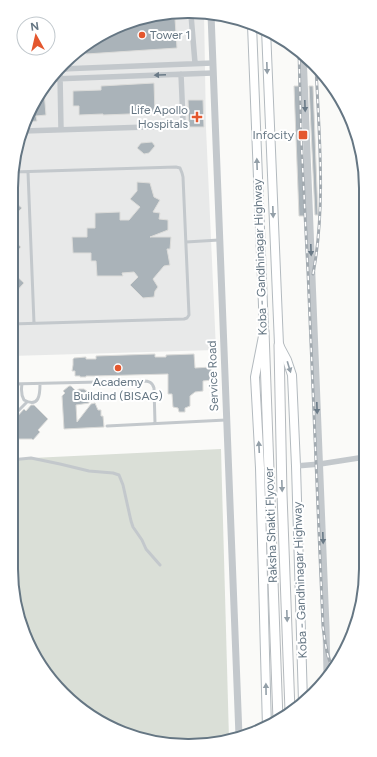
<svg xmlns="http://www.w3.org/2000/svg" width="377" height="757" viewBox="0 0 377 757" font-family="Figtree,sans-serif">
	<rect width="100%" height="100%" fill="#fafaf8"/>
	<path fill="#e8e9e9" d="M200,11L204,12L206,128L216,350L11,356V177L29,110L71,55L131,21Z"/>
	<path fill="#dadfd7" d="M221,449L229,739L212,744L154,743L90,716L48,677L20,626L11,568V459Z"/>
	<path fill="#aab3b9" stroke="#dcdcda" d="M175,19L177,48L86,54L85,47L128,22Z
		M154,83L155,113L103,115V114L79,115V106H73V91L101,90V86Z
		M294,86H299L305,216H299Z
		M309,86H313L318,215H315Z
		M44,91L46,115L36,116L37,121L26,122L29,110Z
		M188,100H203L204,127H189Z
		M152,142L155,146L149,153L144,154L137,148L141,143Z
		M137,182L150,183L154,197L160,200L153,212L160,213L159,219L168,220V230L150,237H171L170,249H167L170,265L164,266L153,279L158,287L155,291L154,297L143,298L130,285L138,277L134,272L122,273L123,276H97L96,261H91V253H73L72,237H87V228H95V213L120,212V220H129L140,207L130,199L137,191Z
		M11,199L22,208L11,219Z
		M11,238L21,247L11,258Z
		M11,271L24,283L11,297Z
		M155,354V357H166V355L194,354L195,368L211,367L212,380L203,381V391L195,392L190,396V406L185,408V412H179L178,408L173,407L172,394H168V374L93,376H86V377H80V376H75V371H72L73,365V359L74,358L86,357V359H96V356Z
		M69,386H71L76,391L79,389H84L88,392L89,403L76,405L77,422L91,404L95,403L98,410H101V416H103L104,427L64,429L62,396L65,393L63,391Z
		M31,405H34L48,419L38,430L40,432L33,440L32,439H14V434L11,431V427L17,421L15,419L24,409L26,411Z"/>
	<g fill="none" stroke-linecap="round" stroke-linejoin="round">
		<defs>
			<path id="secondary" d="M252,25L264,331L255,377L260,468L267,728
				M266,29L279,345L287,360L292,375L296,466L303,702"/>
			<path id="primary" d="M264,331L278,720
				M279,345L282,494L290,711"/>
		</defs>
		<use href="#secondary" stroke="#b3babf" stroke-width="10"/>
		<use href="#primary" stroke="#b5babe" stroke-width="11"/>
		<path stroke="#c3c8cc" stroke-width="3" d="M28,172L34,323
			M186,242L219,240
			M11,324L184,319L187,318L189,315L183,177L182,173L180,168L176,167L13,172
			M11,384L143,381C149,381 152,382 154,388L155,423
			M22,384C21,390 21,395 24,400C39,408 40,395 40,384
			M11,418L27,402
			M107,426L226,420
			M11,460L31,458L60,464L89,471L113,473L119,475L123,485L131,521L133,527L142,540L146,549L160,565"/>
		<path stroke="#c3c8cc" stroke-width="5.5" d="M170,15H191L195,63
			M67,61V69
			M61,69L213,63
			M60,75L61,129
			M53,79L213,73
			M24,131L178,126L181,125L183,121L181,74
			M296,466L320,464L365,457"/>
		<path stroke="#c3c8cc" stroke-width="7" d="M211,14L239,736
			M303,53L326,627L327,675"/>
		<use href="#secondary" stroke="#fff" stroke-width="8"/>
		<use href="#primary" stroke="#fff" stroke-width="9"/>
		<defs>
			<path id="rail" d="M299,51L301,135L308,273L323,627C325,640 326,656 333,668
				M313,274C326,206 319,135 316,67"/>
		</defs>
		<use href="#rail" stroke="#a2aab0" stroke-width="3"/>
		<use href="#rail" stroke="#fff" stroke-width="1.5" stroke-dasharray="4.5" stroke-linecap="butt"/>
	</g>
	<defs><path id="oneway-solid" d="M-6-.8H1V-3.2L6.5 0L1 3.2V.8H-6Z"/></defs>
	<g fill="#939fa8">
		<use href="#oneway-solid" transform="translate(267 68) rotate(88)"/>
		<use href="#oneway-solid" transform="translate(257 164) rotate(-92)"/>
		<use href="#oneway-solid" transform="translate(273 212) rotate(88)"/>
		<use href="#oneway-solid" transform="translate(289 367) rotate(73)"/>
		<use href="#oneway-solid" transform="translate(259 447) rotate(-93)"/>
		<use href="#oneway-solid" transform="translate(282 486) rotate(88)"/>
		<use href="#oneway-solid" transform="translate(287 616) rotate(88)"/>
		<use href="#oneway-solid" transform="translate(266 689) rotate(-91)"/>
	</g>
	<g fill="#6a7a87">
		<use href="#oneway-solid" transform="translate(160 75) rotate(178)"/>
		<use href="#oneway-solid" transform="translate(305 106) rotate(88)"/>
		<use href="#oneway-solid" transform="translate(311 250) rotate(88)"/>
		<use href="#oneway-solid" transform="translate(317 408) rotate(88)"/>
		<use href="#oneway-solid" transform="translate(323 538) rotate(88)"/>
	</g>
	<g fill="#e4572e" stroke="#fff" stroke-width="1.5">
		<circle cx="142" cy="35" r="4"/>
		<path d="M195 111h4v4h4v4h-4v4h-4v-4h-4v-4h4z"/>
		<rect x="298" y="130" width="10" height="10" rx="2"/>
		<circle cx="118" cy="368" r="4"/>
	</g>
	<g text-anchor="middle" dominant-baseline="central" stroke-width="4" stroke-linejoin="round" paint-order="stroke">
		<g font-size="12" fill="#657683" stroke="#fff" text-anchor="end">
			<text x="150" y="35" text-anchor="start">Tower 1</text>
			<text x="188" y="110">Life Apollo<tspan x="188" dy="14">Hospitals</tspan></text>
			<text x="294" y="135">Infocity</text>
			<text x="118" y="382" text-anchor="middle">Academy<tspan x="118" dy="14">Buildind (BISAG)</tspan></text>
		</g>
		<g font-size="12" fill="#657683" stroke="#fff">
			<text transform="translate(260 257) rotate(-92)">Koba - Gandhinagar Highway</text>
			<text transform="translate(213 376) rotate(-92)">Service Road</text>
			<text transform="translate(271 525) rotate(-92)">Raksha Shakti Flyover</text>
			<text transform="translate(300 580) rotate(-92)">Koba - Gandhinagar Highway</text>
		</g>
	</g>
	<path d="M0 0H377V757H0ZM188 18H189A170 170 0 0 1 359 188V569A170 170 0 0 1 189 739H188A170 170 0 0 1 18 569V188A170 170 0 0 1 188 18Z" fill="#fff" fill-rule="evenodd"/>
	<path fill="none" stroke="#657683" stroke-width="2" d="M188 18H189A170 170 0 0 1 359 188V569A170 170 0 0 1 189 739H188A170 170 0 0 1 18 569V188A170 170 0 0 1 188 18Z"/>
	<g transform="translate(36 36) rotate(352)"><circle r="19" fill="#ffffff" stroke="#c1c8cd"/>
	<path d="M0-3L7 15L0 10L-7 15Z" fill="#e4572e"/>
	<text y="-6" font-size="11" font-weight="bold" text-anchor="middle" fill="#657683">N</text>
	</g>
</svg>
